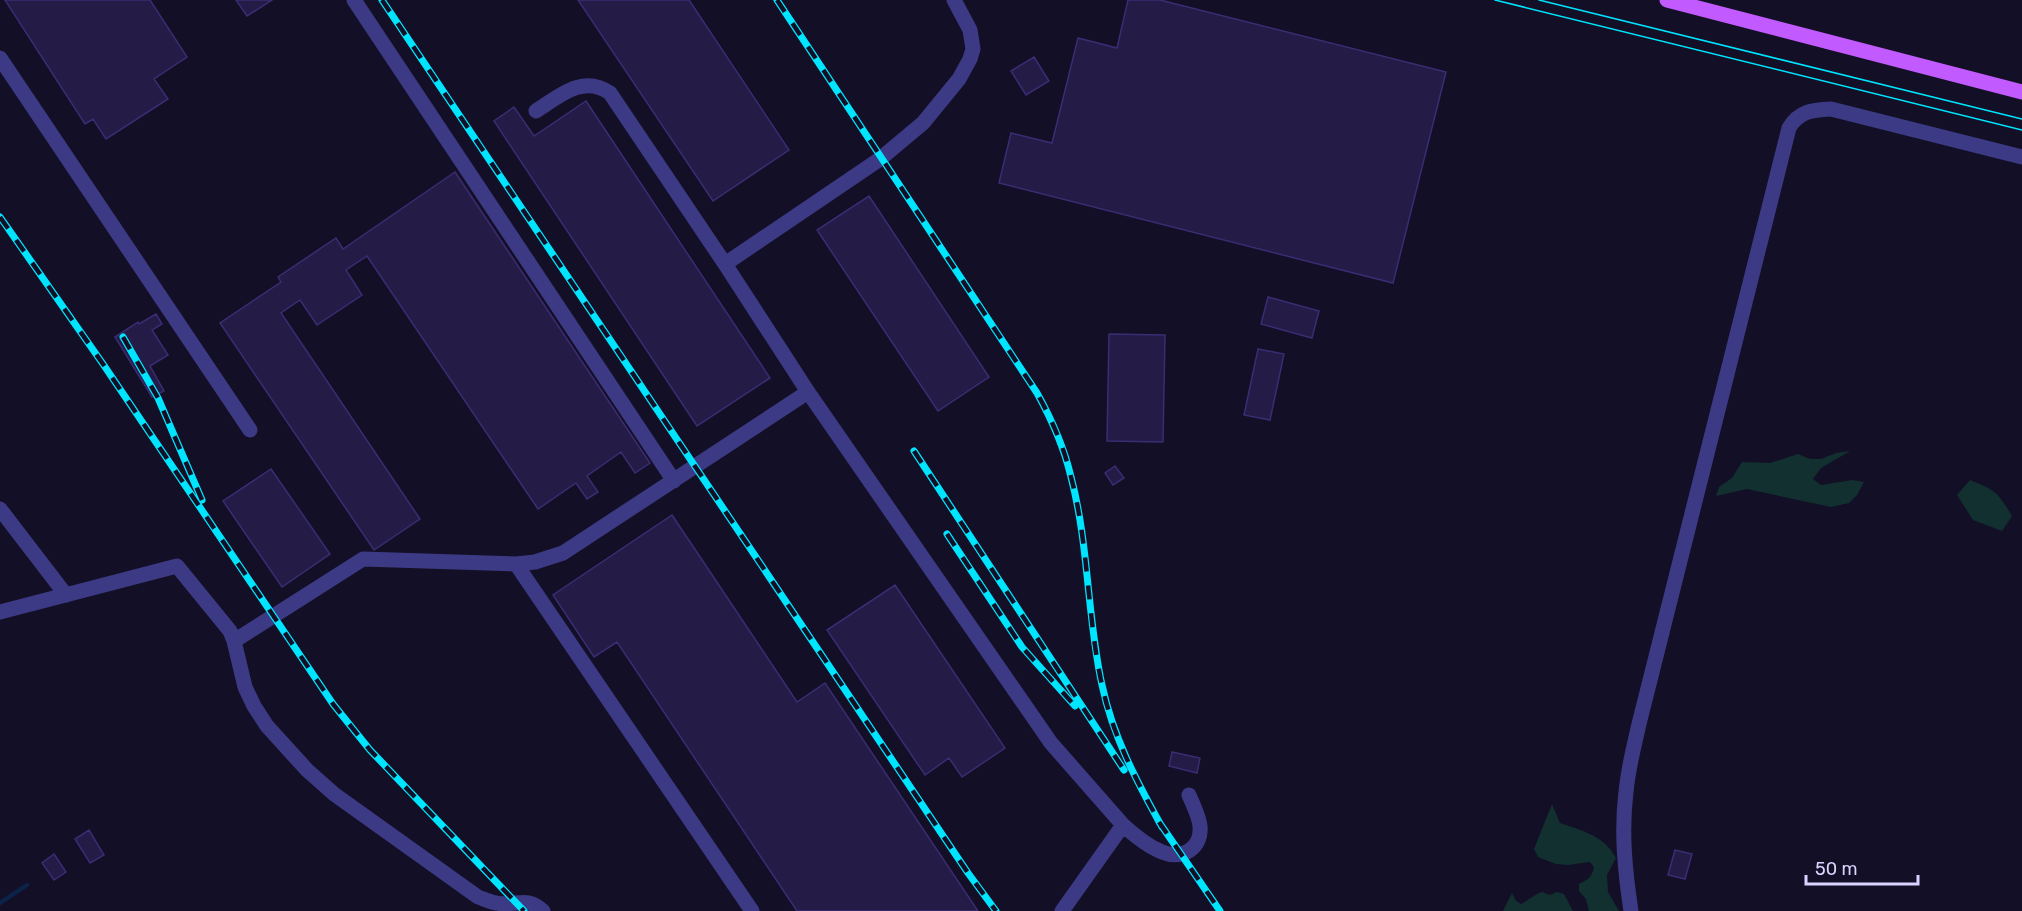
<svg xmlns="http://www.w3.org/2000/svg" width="2022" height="911" viewBox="0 0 2022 911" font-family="Rubik,sans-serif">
	<rect width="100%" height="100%" fill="#130f26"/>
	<path fill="#12302f" d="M1850,451L1821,468L1813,479L1821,485L1852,480L1864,482L1857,495L1849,503L1831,507L1747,489L1716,496L1719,487L1732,478L1742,462L1770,463L1798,454L1810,459H1821L1836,453Z
		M1970,480C1995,490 1998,492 2012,516L2002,531L1973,520L1957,495Z
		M1552,804L1560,823C1582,831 1604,835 1616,858L1607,875L1608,892L1619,911H1589L1586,899L1579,891V884C1588,880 1592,877 1594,867L1590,862L1568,865L1556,864L1538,857L1534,849Z
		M1542,892L1550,895L1557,892L1564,894L1573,911H1503L1512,893L1516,901L1521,904C1529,900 1533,895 1542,892Z"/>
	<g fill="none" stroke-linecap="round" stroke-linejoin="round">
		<path stroke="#0c2248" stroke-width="4.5" d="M0,903L27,885"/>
	</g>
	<path fill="#241b47" stroke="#3b2d73" stroke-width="1.5" d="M5,0H150L187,57L154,79L168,99L106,139L93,119L85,124Z
		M236,0H272L247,16Z
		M578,0H689L789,150L713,201Z
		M1128,0H1160L1446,72L1393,283L999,183L1011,133L1052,143L1078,38L1117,48Z
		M1034,57L1049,81L1026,95L1011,71Z
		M586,101L770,378L697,426L494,121L514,107L534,136Z
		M455,172L650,463L635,473L621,452L587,476L598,492L587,499L576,483L538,509L367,256L346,270L362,295L317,325L300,300L281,313L420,519L374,550L220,323L281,282L278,277L336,238L343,249Z
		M869,196L989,377L938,411L817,230Z
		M1268,297L1319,311L1312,338L1261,324Z
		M156,314L162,324L152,330L168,355L150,366L164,391L152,397L115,337L138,322L139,324Z
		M1109,334L1165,335L1163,442L1107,441Z
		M1258,349L1284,354L1270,420L1244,415Z
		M1115,466L1124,478L1113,485L1105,473Z
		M271,469L330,554L282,587L223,501Z
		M672,515L797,702L825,683L978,911H797L617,642L594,657L553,595Z
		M895,585L1005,748L962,777L949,758L925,775L827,630Z
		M1172,752L1200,758L1197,773L1169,766Z
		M89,830L104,855L90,863L75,839Z
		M1675,850L1692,854L1685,879L1668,875Z
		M54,854L66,872L54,880L42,863Z"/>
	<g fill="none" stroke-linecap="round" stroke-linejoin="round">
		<path stroke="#3d3a85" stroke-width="15" d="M354,0L674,481
			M954,0L970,30L973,49L970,59L959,79L923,123L880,159L725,264L808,392L1051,743L1123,825L1062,911
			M0,58L250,430
			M536,111C559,96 583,74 610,93L725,264
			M0,509L66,595
			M516,564L752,911
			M0,612L177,566L230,631L234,641L245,687L254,706L267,726L307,770L334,794L478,897C484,899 490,902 496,903C517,907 525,895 543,911
			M234,641L363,559L516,564L535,562L563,553L808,392
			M1123,825C1135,836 1147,846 1162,852C1182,860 1202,849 1200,826C1199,816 1193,805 1189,795
			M1631,911C1625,871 1621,832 1626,792C1628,769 1634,746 1639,724L1789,128C1799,111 1812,110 1831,109L2022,157"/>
		<path stroke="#c25bff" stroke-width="15" d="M1667,0L2022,92"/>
		<path stroke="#00e5ff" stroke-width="1.5" d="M1495,0L2022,130
			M1539,0L2022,119"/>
		<defs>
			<path id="rail" d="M382,0L968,873L996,911
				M777,0L1037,393C1052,420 1064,447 1071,477C1089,545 1087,617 1102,685C1113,737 1137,782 1162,827
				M0,217L103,364L333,704L370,750L524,911
				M123,337L158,398L202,500
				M914,451L1124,770
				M947,534L1022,647L1075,706
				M1159,822L1220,911"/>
		</defs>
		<use href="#rail" stroke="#00e5ff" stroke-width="7"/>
		<use href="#rail" stroke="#130f26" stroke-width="4.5" stroke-dasharray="14" stroke-linecap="butt"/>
	</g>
	<path d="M1806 875v9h112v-9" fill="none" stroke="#d9d4ff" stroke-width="3"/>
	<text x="1815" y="875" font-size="18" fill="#d9d4ff" stroke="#130f26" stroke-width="4.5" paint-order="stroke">50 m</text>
</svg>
